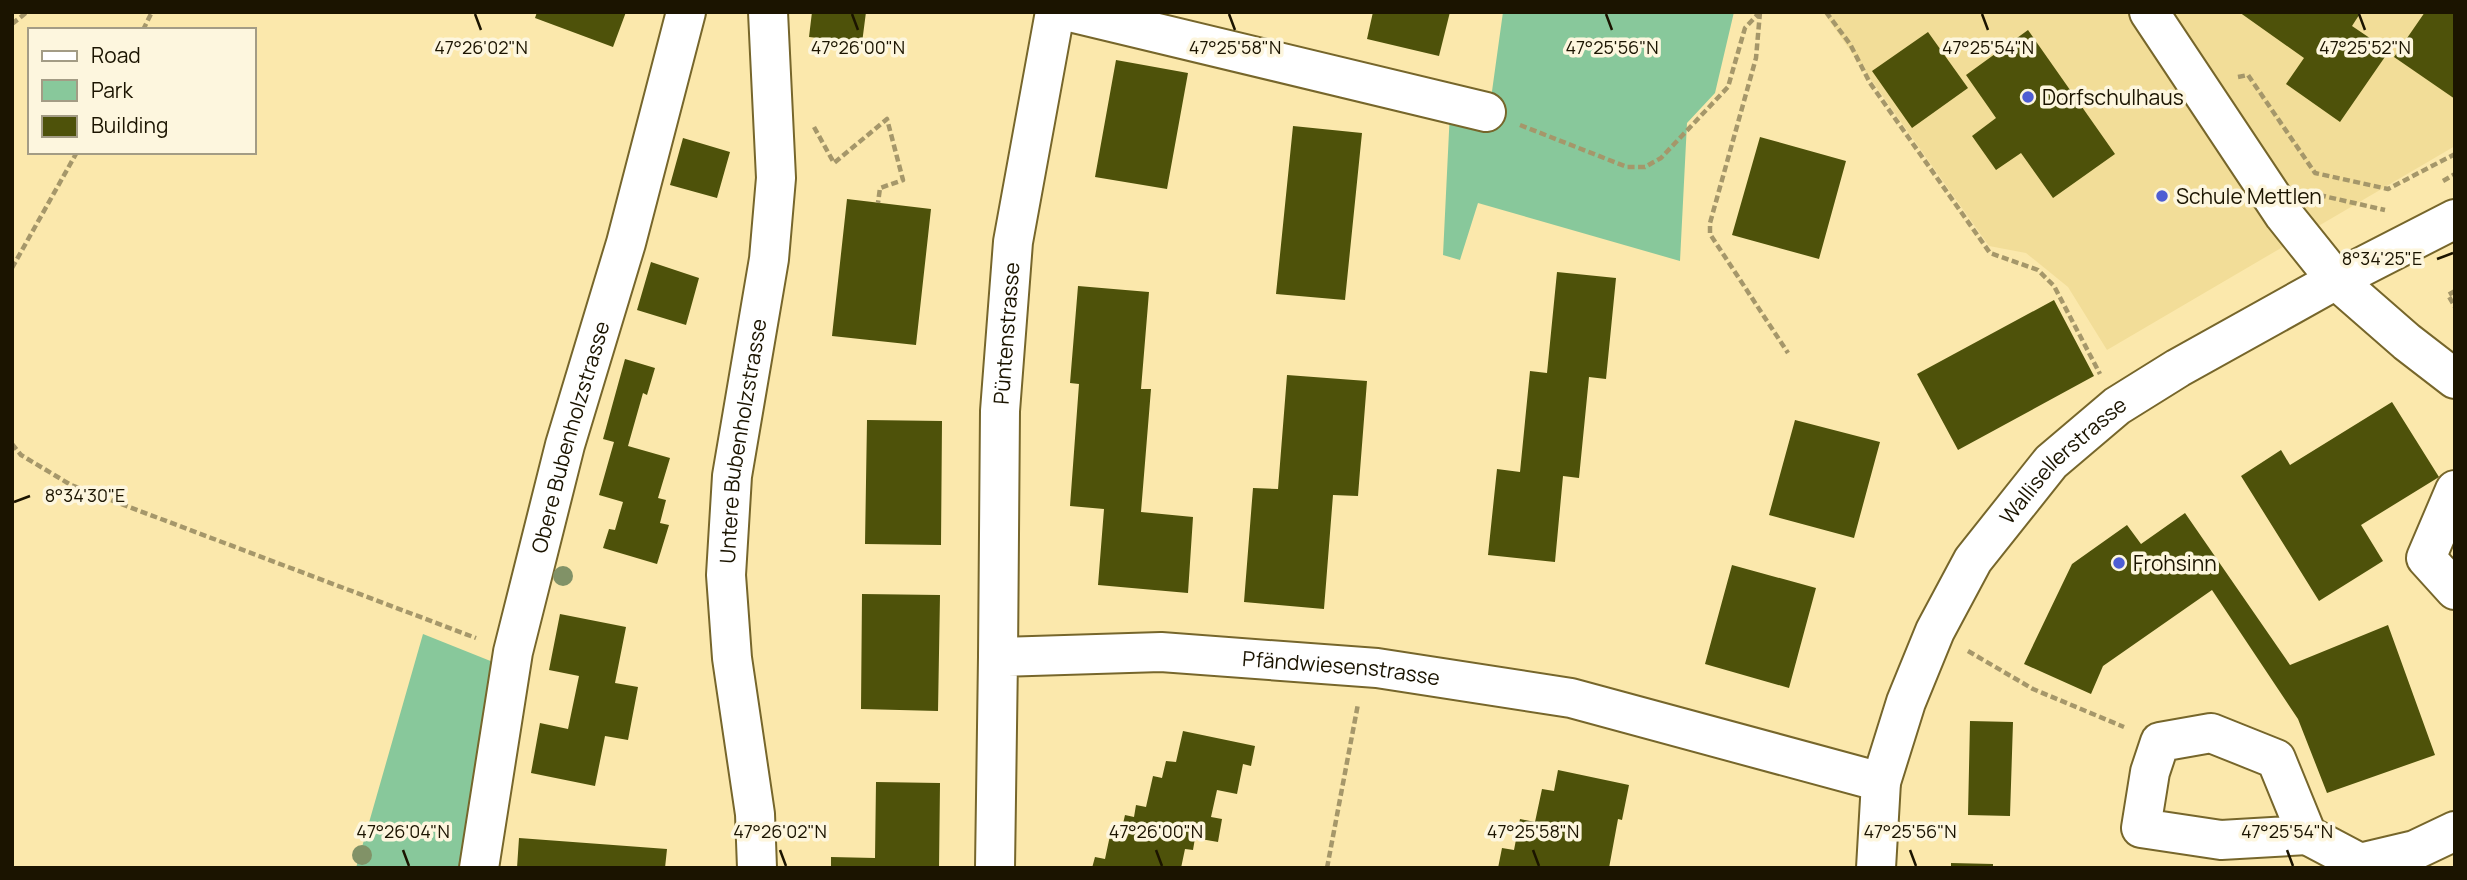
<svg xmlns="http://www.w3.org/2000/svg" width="2467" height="880" viewBox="0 0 2467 880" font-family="Manrope,sans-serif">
	<rect width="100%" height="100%" fill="#fbe8ac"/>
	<path fill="#f2dd98" d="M1823,12H2455V146L2107,350L2068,287L2026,253L1989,246Z"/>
	<path fill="#88c89b" d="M1503,12H1734L1715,93L1687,123L1680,261L1478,203L1460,260L1443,255L1450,111L1488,120Z
		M423,634L498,664L464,868H356Z"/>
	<path fill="#4e520a" d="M537,12H626L613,47L535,18Z
		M812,12H866L862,43L809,37Z
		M1373,12H1450L1439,56L1367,39Z
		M2239,12H2361L2352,26L2389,51L2340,122L2286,84L2304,58Z
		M2425,12H2455V99L2394,57Z
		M2028,30L2115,154L2053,198L2021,153L1996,170L1972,136L1996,118L1966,75Z
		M1928,32L1968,88L1912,128L1872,71Z
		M1116,60L1188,73L1167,189L1095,177Z
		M1293,126L1362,133L1345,300L1276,294Z
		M1760,137L1846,161L1819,259L1732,235Z
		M683,138L730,152L717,198L670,185Z
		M847,199L931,209L916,345L832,336Z
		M651,262L699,278L686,325L637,310Z
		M1557,272L1616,278L1606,379L1589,377L1579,478L1563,476L1555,562L1488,555L1497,469L1520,472L1530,371L1547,373Z
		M1078,286L1149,292L1141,389H1151L1141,512L1193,517L1188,593L1098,585L1104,509L1070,506L1079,384L1070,383Z
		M2054,300L2094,376L1958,450L1917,374Z
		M625,359L655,368L647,395L643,393L628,446L670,458L658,498L666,500L660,523L669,525L657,564L603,548L609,529L615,530L623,502L599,495L614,442L603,439Z
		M1287,375L1367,381L1358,496L1333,495L1324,609L1244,602L1253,488L1278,489Z
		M2392,402L2439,477L2361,525L2383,561L2319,601L2241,476L2281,450L2290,465Z
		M867,420L942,421L941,545L865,544Z
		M1795,420L1880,442L1854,538L1769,515Z
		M2185,513L2290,665L2388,625L2435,755L2327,793L2298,719L2212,590L2103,666L2091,694L2024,664L2072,564L2127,525L2141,544Z
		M1732,565L1816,588L1789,688L1705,664Z
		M862,594L940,595L938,711L861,709Z
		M560,614L626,627L615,683L638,687L628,740L605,736L595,786L531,773L540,723L568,729L579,676L549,670Z
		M1970,721L2013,722L2010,816L1968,815Z
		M1183,731L1255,746L1251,766L1243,764L1237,794L1217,790L1211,817L1222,819L1218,842L1195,838L1193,850L1185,849L1181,868H1092L1095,857L1105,859L1112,826L1122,828L1125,815L1134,817L1136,805L1146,807L1153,776L1162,778L1166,761L1176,762Z
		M1558,770L1629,785L1622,820L1618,819L1609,868H1498L1502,848L1514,850L1520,819L1535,822L1542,789L1554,791Z
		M876,782L940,783L939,868H831V857L875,858Z
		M519,838L667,849L665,868H517Z
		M1951,863L1993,864V868H1951Z"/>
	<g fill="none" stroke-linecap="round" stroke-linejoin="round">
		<defs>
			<g id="minor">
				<path d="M1070,12L1486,112"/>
				<path d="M2149,12L2284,215L2336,280L2407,342L2455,379"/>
				<path d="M2455,490L2426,558L2455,590"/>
				<path id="s1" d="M998,657L1000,411L1013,242L1055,12"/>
				<path d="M2211,733L2276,759L2307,835L2221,840L2141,828L2150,772L2160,742Z"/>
				<path d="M2307,835L2360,863L2415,850L2455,831"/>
				<path id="s2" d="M479,868L513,652L565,445L626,243L686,12"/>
				<path id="s3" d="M757,868L755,814L732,658L726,575L732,476L769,259L776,178L768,12"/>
				<path id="s4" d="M995,868L998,657L1161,652L1377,668L1571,698L1881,782"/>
			</g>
			<g id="major">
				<path id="s5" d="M1876,868L1881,782L1906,702L1935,631L1973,560L2051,462L2117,406L2178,368L2336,280L2455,219"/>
			</g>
		</defs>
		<use href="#minor" stroke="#76662b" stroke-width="42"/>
		<use href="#major" stroke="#76662b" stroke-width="42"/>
		<path stroke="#a5976a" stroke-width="4.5" stroke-dasharray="7 3.5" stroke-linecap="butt" d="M1760,12L1756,58L1710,223V234L1788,353
			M1826,12L1850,44L1870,83L1990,253L2038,270L2054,286L2100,374
			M12,24L27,12
			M143,30L152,12
			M2238,77L2248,75L2315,173L2388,189L2455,154
			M1520,125L1627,167H1645L1661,158L1728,87L1745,28L1759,13
			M814,127L834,163L887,119L903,180L880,188L878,203
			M2443,181L2455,174
			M2319,195L2385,210
			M12,268L77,152
			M2455,291L2448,295L2455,307
			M12,444L21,455L71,485L476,638
			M1968,651L2033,689L2124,727
			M1327,868L1358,704"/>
		<use href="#minor" stroke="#fff" stroke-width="38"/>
		<use href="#major" stroke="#fff" stroke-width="38"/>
	</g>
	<g fill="#819267">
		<circle cx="563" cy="576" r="10"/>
		<circle cx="362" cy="855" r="10"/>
	</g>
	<path fill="none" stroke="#1b1400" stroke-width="2.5" d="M475,14L481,30M852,14L858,30M1229,14L1235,30M1606,14L1612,30M1982,14L1988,30M2359,14L2365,30M2437,259L2453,253M14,502L30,496M403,850L409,866M780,850L786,866M1156,850L1162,866M1533,850L1539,866M1910,850L1916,866M2287,850L2293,866"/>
	<g fill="#4e5dd3" stroke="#fdf6de" stroke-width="2.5">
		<circle cx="2028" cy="97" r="7"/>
		<circle cx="2162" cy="196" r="7"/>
		<circle cx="2119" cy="563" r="7"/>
	</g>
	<g text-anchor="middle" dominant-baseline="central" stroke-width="7" stroke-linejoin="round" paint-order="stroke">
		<g font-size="21" fill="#1b1400" stroke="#fdf6de" text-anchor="start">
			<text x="2042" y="97">Dorfschulhaus</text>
			<text x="2176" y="196">Schule Mettlen</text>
			<text x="2133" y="563">Frohsinn</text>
		</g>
		<g font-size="21" fill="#1b1400" stroke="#fdf6de">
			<text stroke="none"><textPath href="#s1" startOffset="324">Püntenstrasse</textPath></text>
			<text stroke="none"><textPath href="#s2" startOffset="441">Obere Bubenholzstrasse</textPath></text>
			<text stroke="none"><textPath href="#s3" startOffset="430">Untere Bubenholzstrasse</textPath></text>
			<text stroke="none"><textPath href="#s5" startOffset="462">Wallisellerstrasse</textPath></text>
			<text stroke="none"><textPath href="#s4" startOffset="555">Pfändwiesenstrasse</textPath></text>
		</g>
	</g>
	<g font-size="18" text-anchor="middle" fill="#1b1400" stroke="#fdf6de" stroke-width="7" stroke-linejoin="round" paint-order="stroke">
		<text x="481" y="54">47°26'02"N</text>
		<text x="1235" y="54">47°25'58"N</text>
		<text x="858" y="54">47°26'00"N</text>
		<text x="1612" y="54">47°25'56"N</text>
		<text x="1988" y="54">47°25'54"N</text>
		<text x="2365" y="54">47°25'52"N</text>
		<text x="2382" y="265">8°34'25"E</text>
		<text x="85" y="502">8°34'30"E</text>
		<text x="403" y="838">47°26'04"N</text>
		<text x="780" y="838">47°26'02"N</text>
		<text x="1156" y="838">47°26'00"N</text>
		<text x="1533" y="838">47°25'58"N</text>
		<text x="1910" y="838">47°25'56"N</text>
		<text x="2287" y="838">47°25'54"N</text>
	</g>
	<rect width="2467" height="880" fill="none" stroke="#1b1400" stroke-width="28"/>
	<rect x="28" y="28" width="228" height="126" fill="#fdf6de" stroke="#a39c85" stroke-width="2"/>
	<rect x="42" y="51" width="35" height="10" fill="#ffffff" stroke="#a39c85" stroke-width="2"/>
	<text x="91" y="63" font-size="21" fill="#1b1400">Road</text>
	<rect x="42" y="80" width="35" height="21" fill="#88c89b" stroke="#a39c85" stroke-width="2"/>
	<text x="91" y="98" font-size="21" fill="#1b1400">Park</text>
	<rect x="42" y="116" width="35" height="21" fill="#4e520a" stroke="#a39c85" stroke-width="2"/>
	<text x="91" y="133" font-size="21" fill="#1b1400">Building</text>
</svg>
